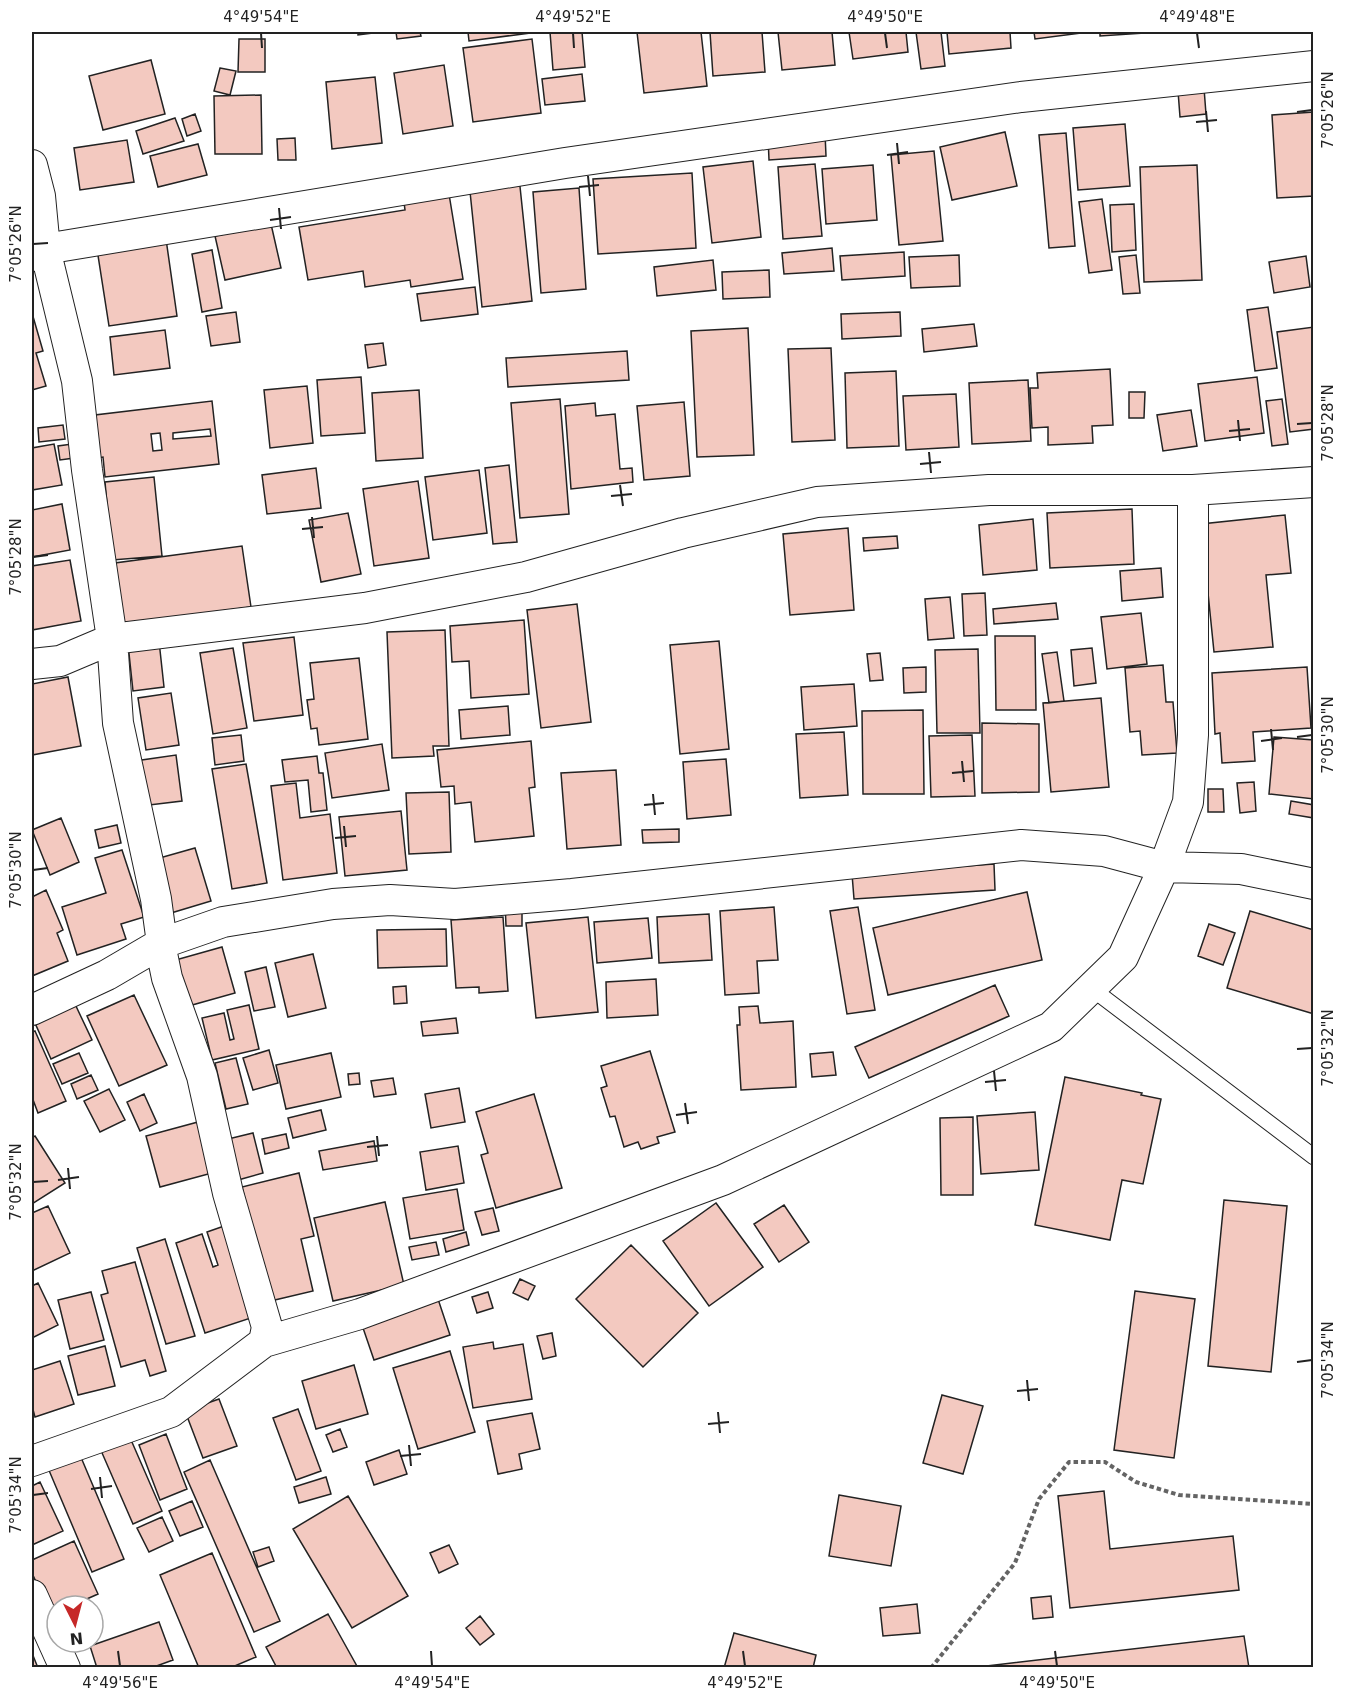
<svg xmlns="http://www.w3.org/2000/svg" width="1345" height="1699" viewBox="0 0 1345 1699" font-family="'DejaVu Sans',sans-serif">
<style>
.building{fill:#f3c9c0;stroke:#222;stroke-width:1.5;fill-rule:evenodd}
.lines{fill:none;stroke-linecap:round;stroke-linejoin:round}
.lane-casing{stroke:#222;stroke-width:17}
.street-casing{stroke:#222;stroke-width:32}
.path{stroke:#646464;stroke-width:4;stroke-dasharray:4.5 3;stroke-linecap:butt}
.lane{stroke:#fff;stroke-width:15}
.street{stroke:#fff;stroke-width:30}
.ticks{fill:none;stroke:#222;stroke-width:2}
.neatline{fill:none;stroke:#222;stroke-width:2}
.ticks-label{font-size:15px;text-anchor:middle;fill:#222}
</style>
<rect width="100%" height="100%" fill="#fff"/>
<path class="building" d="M358 32H381L358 35Z
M396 32H420L421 36 397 39Z
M468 32H530V33L469 41Z
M550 32H582L585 67 553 70Z
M637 32H701L707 86 644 93Z
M710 32H762L765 72 713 76Z
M778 32H832L835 65 782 70Z
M849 32H906L908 52 853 59Z
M916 32H941L945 66 921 69Z
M947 32H1010L1011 48 949 54Z
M1034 32H1089L1035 39Z
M1100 32H1160L1100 36Z
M239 39H265V72H238Z
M532 39 541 113 473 122 463 48Z
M151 60 165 114 103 130 89 76Z
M444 65 453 126 403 134 394 73Z
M220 68 236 71 230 95 214 91Z
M582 74 585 101 545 105 542 79Z
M375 77 382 143 332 149 326 82Z
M1204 88 1206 114 1180 117 1178 91Z
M261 95 262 154H215L214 96Z
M1314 112V196L1277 198 1272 115Z
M195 114 201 131 187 136 182 119Z
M175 118 184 141 143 154 136 131Z
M1125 124 1130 186 1078 190 1073 128Z
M1005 132 1017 186 952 200 940 147Z
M825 133 826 156 769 160 768 137Z
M1066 133 1075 246 1049 248 1039 135Z
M295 138 296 160H278L277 139Z
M127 140 134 182 80 190 74 148Z
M198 144 207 175 158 187 150 156Z
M934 151 943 241 899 245 891 155Z
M753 161 761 237 712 243 703 167Z
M815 164 822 236 783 239 778 167Z
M873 165 877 220 826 224 822 169Z
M1197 165 1202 280 1144 282 1140 167Z
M692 173 696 248 598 254 593 179Z
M519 177 532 301 482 307 469 182Z
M448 188 463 279 411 287 410 280 365 287 363 271 308 280 299 227 405 210 403 195Z
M579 188 586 289 541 293 533 192Z
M1102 199 1112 270 1089 273 1079 202Z
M1134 204 1136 250 1112 252 1110 205Z
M271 224 281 268 225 280 215 236Z
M166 239 177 316 109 326 97 249Z
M832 248 834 271 784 274 782 253Z
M212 250 222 308 202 312 192 254Z
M904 252 905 276 842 280 840 256Z
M959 255 960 286 911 288 909 257Z
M1136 255 1140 293 1123 294 1119 257Z
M1306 256 1310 287 1274 293 1269 262Z
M713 260 716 290 657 296 654 267Z
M769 270 770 297 723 299 722 272Z
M475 287 478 314 421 321 417 294Z
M1268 307 1277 368 1255 371 1247 310Z
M236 312 240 342 211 346 206 316Z
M900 312 901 336 842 339 841 314Z
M32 313 43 351 36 353 46 386 32 390Z
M974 324 977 346 924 352 922 329Z
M1314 327V429L1290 432 1277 332Z
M748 328 754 455 697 457 691 331Z
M165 330 170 368 114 375 110 337Z
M383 343 386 365 368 368 365 345Z
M831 348 835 440 792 442 788 349Z
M627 351 629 380 508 387 506 358Z
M1110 369 1113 425 1092 426 1093 443 1048 445V427L1032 428 1030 388H1038L1037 373Z
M896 371 899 446 847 448 845 373Z
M361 377 365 433 321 436 317 380Z
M1257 377 1264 433 1205 441 1198 384Z
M1028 380 1031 441 972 444 969 383Z
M307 386 313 443 270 448 264 390Z
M419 390 423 458 376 461 372 393Z
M1129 392H1145L1144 418H1129Z
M956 394 959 447 906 450 903 396Z
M560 399 569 514 520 518 511 403Z
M1282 399 1288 444 1272 446 1266 401Z
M212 401 219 464 105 477 103 457 97 458 95 415ZM210 429 211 436 173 439V433ZM160 433 162 450 153 451 151 434Z
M684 402 690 476 644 480 637 406Z
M595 403 596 416 615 414 620 469 632 468 633 482 571 489 565 406Z
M1191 410 1197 446 1163 451 1157 415Z
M63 425 65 439 39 442 38 428Z
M54 444 62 485 32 490V448Z
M72 444 74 458 60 460 58 446Z
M509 465 517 542 493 544 485 468Z
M316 468 321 508 267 514 262 475Z
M479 470 487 533 433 540 425 477Z
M154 477 162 556 112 560 105 482Z
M418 481 429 558 374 566 363 489Z
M62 504 70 550 32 557V510Z
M1132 509 1134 564 1050 568 1047 513Z
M348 513 361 574 321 582 309 520Z
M1285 515 1291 573 1266 575 1273 647 1214 652 1201 524Z
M1033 519 1037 570 983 575 979 525Z
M848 528 854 610 790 615 783 534Z
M897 536 898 548 864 551 863 538Z
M242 546 251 607 124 624 115 563Z
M70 560 81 621 32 630V566Z
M1161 568 1163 597 1122 601 1120 571Z
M985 593 987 635 964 636 962 594Z
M950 597 954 638 928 640 925 599Z
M1056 603 1058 619 994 624 993 609Z
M577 604 591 722 541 728 527 610Z
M1141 613 1147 664 1107 669 1101 617Z
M524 620 529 694 471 698 469 661 452 662 450 626Z
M445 630 449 746H433L434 756 392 758 387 632Z
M995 636H1035L1036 710H996Z
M294 637 303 715 254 721 243 643Z
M159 641 164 687 133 691 128 644Z
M719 641 729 749 680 754 670 645Z
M233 648 247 728 213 734 200 653Z
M1092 648 1096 683 1074 686 1071 650Z
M978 649 980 733H937L935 650Z
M1057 652 1064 701 1049 703 1042 654Z
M880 653 883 680 870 681 867 654Z
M359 658 368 739 319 745 317 728 311 729 307 700 314 699 310 663Z
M1163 665 1166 702H1173L1177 753 1142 755 1140 731 1130 732 1125 668Z
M926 667V692L904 693 903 668Z
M1307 667 1311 728 1253 732 1255 761 1222 763 1220 733 1215 734 1212 673Z
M68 677 81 746 32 755V684Z
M854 684 857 726 804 730 801 687Z
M171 693 179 745 146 750 138 698Z
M1101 698 1109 787 1051 792 1043 703Z
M508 706 510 735 461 739 459 710Z
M923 710 924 794H863L862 711Z
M982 723 1039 724V792L982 793Z
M844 732 848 795 800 798 796 734Z
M241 735 244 761 215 765 212 738Z
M972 735 975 796 931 797 929 736Z
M1274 737 1314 740V799L1269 794Z
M531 741 535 787 529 788 534 836 475 842 471 802 455 804 454 786 441 787 437 750Z
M382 744 389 790 332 798 325 753Z
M176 755 182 801 141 806 135 761Z
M317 756 319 773H323L327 810 311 812 308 780 285 782 282 760Z
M726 759 731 815 687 819 683 762Z
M246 764 267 883 232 889 212 769Z
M616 770 621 845 567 849 561 773Z
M1254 782 1256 811 1240 813 1237 783Z
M296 783 300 818 330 814 337 873 283 880 271 786Z
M1208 789H1223L1224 812H1208Z
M449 792 451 852 409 854 406 793Z
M1291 801 1314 805V818L1289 814Z
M401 811 407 870 345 876 339 817Z
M61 818 79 862 50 875 32 830Z
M117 825 121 843 99 848 95 830Z
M679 829V842L643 843 642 830Z
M195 848 211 901 171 913 156 859Z
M122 850 144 917 121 924 126 939 77 955 62 907 106 893 95 858Z
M994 864 995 890 854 899 852 874Z
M46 890 63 930 57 933 68 961 32 976V897Z
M1027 892 1042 960 888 995 873 928Z
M522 901V926H506L505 902Z
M774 907 778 960 757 961 759 993 725 995 720 911Z
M858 907 875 1010 847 1014 830 911Z
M1250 911 1314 930V1014L1227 988Z
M709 914 712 960 659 963 657 917Z
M503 917 508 991 479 993V987L456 988 451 920Z
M588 917 598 1012 536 1018 526 923Z
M648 918 652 958 597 963 594 922Z
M1209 924 1235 933 1223 965 1198 956Z
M446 929 447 966 378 968 377 930Z
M222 947 235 993 185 1007 172 961Z
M313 954 326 1008 288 1017 275 963Z
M266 967 275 1007 254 1011 245 972Z
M656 979 658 1015 607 1018 606 982Z
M995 985 1009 1016 869 1078 855 1047Z
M406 986 407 1003 394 1004 393 987Z
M134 995 167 1065 119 1086 87 1016Z
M75 1004 92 1040 51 1059 35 1023Z
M249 1005 259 1049 212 1060 202 1018 224 1013 230 1040 234 1039 227 1010Z
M758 1006 760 1023 793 1021 796 1087 741 1090 737 1025H740L739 1007Z
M456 1018 458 1033 423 1036 421 1022Z
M35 1031 66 1101 38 1113 32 1097V1032Z
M269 1050 278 1083 253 1090 243 1058Z
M650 1051 675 1132 657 1137 659 1143 641 1149 638 1142 624 1147 615 1116 610 1117 601 1088 607 1086 601 1066Z
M833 1052 836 1075 812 1077 810 1054Z
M79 1053 88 1073 62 1084 53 1064Z
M331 1053 341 1097 286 1109 276 1065Z
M236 1058 248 1104 226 1109 215 1063Z
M359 1073 360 1084 349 1085 348 1074Z
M91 1075 98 1090 77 1099 71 1084Z
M1065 1077 1142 1093 1141 1095 1161 1099 1143 1184 1122 1180 1110 1240 1035 1225Z
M393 1078 396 1094 374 1097 371 1081Z
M459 1088 465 1122 431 1128 425 1094Z
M109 1089 125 1120 100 1132 84 1101Z
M144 1094 157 1123 140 1131 127 1102Z
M534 1094 562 1188 496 1208 481 1155 488 1153 476 1112Z
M321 1110 326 1130 293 1138 288 1118Z
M1035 1112 1039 1170 981 1174 977 1116Z
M973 1117V1195H941L940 1118Z
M198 1122 212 1173 160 1187 146 1136Z
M253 1133 263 1173 238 1180 228 1139Z
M286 1134 289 1148 265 1154 262 1139Z
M35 1136 65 1183 32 1204V1138Z
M374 1141 377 1161 323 1170 319 1151Z
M458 1146 464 1183 426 1190 420 1152Z
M299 1173 314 1236 301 1239 313 1291 262 1303 257 1249 242 1187Z
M457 1189 464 1230 410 1239 403 1198Z
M1224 1200 1287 1206 1271 1372 1208 1366Z
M385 1202 404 1285 333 1301 314 1218Z
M716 1203 763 1267 709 1306 663 1241Z
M784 1205 809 1242 779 1262 754 1224Z
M48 1206 70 1253 32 1271V1213Z
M493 1208 499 1231 482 1235 475 1212Z
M227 1225 257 1316 205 1333 176 1243 202 1234 213 1267 218 1265 207 1232Z
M466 1232 469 1245 446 1252 443 1239Z
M165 1239 195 1336 166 1344 137 1248Z
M436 1242 439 1255 412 1260 409 1247Z
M631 1245 698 1313 643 1367 576 1299Z
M135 1262 166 1371 150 1376 145 1360 121 1367 101 1295 108 1293 102 1271Z
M520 1279 535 1286 528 1300 513 1293Z
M38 1283 58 1325 32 1338V1286Z
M1135 1291 1195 1299 1174 1458 1114 1450Z
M91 1292 104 1340 70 1349 58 1300Z
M488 1292 493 1308 477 1313 472 1297Z
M438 1299 450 1335 374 1360 362 1325Z
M552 1333 556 1356 543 1359 537 1336Z
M493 1342 494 1349 523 1344 532 1399 473 1408 463 1347Z
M105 1346 115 1386 78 1395 68 1356Z
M450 1351 475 1432 418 1449 393 1368Z
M60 1361 74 1404 35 1417 32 1406V1370Z
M354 1365 368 1414 316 1429 302 1381Z
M942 1395 983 1406 963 1474 923 1463Z
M219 1399 237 1446 203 1458 185 1411Z
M298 1409 321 1471 296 1480 273 1418Z
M532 1413 540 1449 519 1454 522 1469 498 1474 487 1421Z
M340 1429 347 1447 333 1452 326 1435Z
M128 1433 162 1511 133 1524 99 1446Z
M166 1434 187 1489 160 1500 139 1445Z
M399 1450 407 1474 374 1485 366 1462Z
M80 1455 124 1559 92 1572 48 1468Z
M210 1460 280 1621 254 1632 184 1472Z
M326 1477 331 1494 299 1503 294 1487Z
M40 1482 63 1531 32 1545V1486Z
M1104 1491 1110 1549 1233 1536 1239 1590 1070 1608 1058 1496Z
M839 1495 901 1506 891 1566 829 1556Z
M348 1496 408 1596 352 1628 293 1529Z
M192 1501 203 1527 180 1536 169 1511Z
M162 1517 173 1541 149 1552 137 1528Z
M74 1541 98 1594 71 1606H57V1612L51 1615 32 1573V1560Z
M449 1545 458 1564 439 1573 430 1553Z
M269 1547 274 1561 258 1567 253 1552Z
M212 1553 256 1657 230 1668H199L160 1575Z
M1051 1596 1053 1617 1033 1619 1031 1598Z
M917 1604 920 1633 883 1636 880 1608Z
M328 1614 358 1668H277L266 1647Z
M480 1616 494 1634 480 1645 466 1628Z
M159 1622 173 1660 151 1668H97L90 1646Z
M734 1633 816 1655 813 1668H724Z
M1244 1636 1249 1668 978 1667Z
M61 1642H84L65 1650Z
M32 1653 38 1668H32Z"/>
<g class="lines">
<g class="lane-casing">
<path id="lane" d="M1091 988 1314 1157"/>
</g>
<g class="street-casing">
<path id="street" d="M32 165 40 196 45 249 77 381 87 470 112 639 118 723 156 899 161 936 160 944 167 978 202 1076 228 1193 267 1327 264 1342
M32 256 45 249 565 163 1021 97 1314 66
M32 664 60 661 112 639 365 608 526 577 683 533 817 502 989 490H1193L1314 482
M32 1010 107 975 160 944 223 922 333 904 390 900 455 904 572 894 1021 845 1104 851 1164 867 1241 869 1314 884
M32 1461 171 1412 264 1342 360 1314 723 1180 1051 1027 1123 957 1164 867 1188 802 1193 735V490
M32 1595 65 1668"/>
</g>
<path class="path" d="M931 1668 1015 1563 1039 1499 1069 1462H1105L1136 1482 1179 1495 1314 1504"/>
<use href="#lane" class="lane"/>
<use href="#street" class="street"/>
</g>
<path class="ticks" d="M261 33 262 48M573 33 574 48M885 33 887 48M1197 33 1199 48M1206 111 1208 132M1297 112 1312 110M1196 122 1217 120M897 143 899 164M887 155 908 152M588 176 590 196M579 187 599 185M279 208 281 229M270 220 291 217M33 244 48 243M1238 420 1240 441M1297 424 1312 423M1229 431 1250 429M929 452 931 473M920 464 941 462M620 485 623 506M611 496 632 494M312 517 314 538M302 529 323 527M33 557 48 555M1271 729 1273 750M1297 737 1312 735M1261 741 1282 738M962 761 964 782M952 773 973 771M653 794 655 815M644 805 664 803M344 826 346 847M335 838 356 836M33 870 48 868M1297 1049 1312 1048M994 1071 996 1091M985 1082 1006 1080M685 1103 688 1124M676 1115 697 1112M377 1136 379 1156M367 1147 388 1145M68 1168 70 1189M58 1180 79 1177M33 1182 48 1181M1297 1362 1312 1360M1027 1380 1029 1401M1017 1391 1038 1389M718 1412 720 1433M708 1424 729 1422M409 1445 411 1466M400 1456 421 1454M100 1477 102 1498M91 1489 112 1486M33 1495 48 1493M118 1651 120 1666M431 1651 432 1666M743 1651 745 1666M1055 1651 1057 1666"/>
<rect width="1345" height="1699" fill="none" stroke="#ffffff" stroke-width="66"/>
<g transform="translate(75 1624) rotate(174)"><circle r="28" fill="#ffffff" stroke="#a7a7a7" stroke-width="1.5"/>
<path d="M0-4.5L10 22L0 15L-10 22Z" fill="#c62828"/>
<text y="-9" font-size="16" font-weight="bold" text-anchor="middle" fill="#222222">N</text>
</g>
<rect x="33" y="33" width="1279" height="1633" class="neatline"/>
<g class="ticks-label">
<text x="261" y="22">4°49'54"E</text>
<text x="573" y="22">4°49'52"E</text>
<text x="885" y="22">4°49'50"E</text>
<text x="1197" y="22">4°49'48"E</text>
<text transform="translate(1328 110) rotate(-90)" y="5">7°05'26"N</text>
<text transform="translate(16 244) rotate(-90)" y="5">7°05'26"N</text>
<text transform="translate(1328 423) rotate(-90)" y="5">7°05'28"N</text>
<text transform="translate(16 557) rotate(-90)" y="5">7°05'28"N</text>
<text transform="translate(1328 735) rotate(-90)" y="5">7°05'30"N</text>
<text transform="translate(16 870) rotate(-90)" y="5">7°05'30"N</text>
<text transform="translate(1328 1048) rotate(-90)" y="5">7°05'32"N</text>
<text transform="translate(16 1182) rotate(-90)" y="5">7°05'32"N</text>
<text transform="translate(1328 1360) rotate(-90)" y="5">7°05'34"N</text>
<text transform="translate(16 1495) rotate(-90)" y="5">7°05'34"N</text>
<text x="120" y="1688">4°49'56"E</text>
<text x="432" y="1688">4°49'54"E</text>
<text x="745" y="1688">4°49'52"E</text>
<text x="1057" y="1688">4°49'50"E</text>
</g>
</svg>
